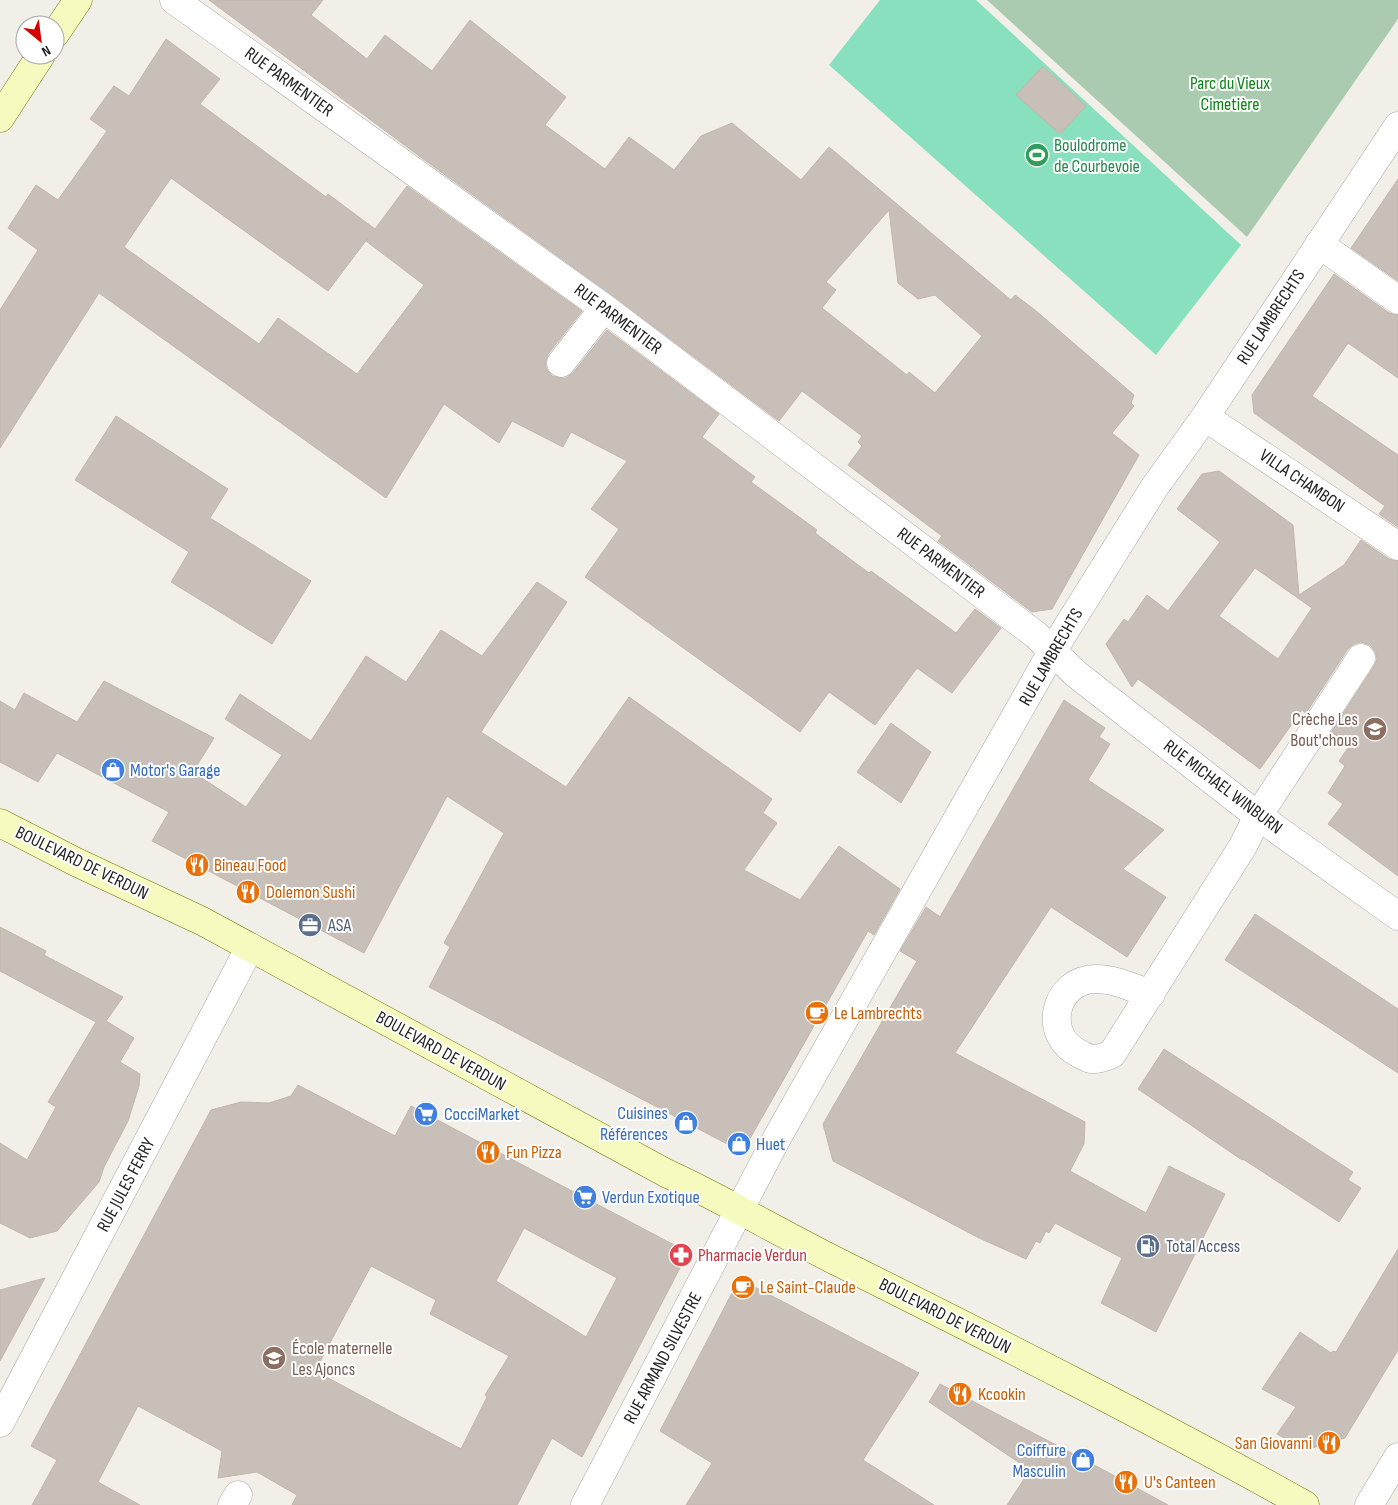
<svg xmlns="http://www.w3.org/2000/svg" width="1398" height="1505" viewBox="0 0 1398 1505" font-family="'Sofia Sans Condensed',sans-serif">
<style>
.cemetery{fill:#aacbaf}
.pitch{fill:#88e0be}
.building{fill:#c7bfb8;stroke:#c4b6ab;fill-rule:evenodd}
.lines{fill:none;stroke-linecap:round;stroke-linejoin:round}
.street-casing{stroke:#a9a9a9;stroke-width:29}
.secondary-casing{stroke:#707d05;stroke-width:29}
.street{stroke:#fff;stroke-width:28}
.secondary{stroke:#f7fabf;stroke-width:28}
.labels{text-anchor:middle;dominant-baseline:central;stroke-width:4;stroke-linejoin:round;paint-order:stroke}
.street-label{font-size:18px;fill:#222;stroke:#fff}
.park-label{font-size:18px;fill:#0c8416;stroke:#fff}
.leisure-label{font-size:18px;fill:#27864d;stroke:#fff;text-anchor:start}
.education-label{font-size:18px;fill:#785e54;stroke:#fff;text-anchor:end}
.shop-label{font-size:18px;fill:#366cbe;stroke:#fff;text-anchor:start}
.food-label{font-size:18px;fill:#c56008;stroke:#fff;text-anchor:start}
.service-label{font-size:18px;fill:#4e5e75;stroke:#fff;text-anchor:start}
.health-label{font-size:18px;fill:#be3a42;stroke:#fff;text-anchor:start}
</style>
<rect width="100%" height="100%" fill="#f2efe9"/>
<path class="cemetery" d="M987 0H1398V19L1247 237Z"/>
<path class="pitch" d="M880 0H976L1241 245 1156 355 829 65Z"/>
<path class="building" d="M209 0H323L311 15 367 59 385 35 432 71 470 20 566 97 545 125 605 169 629 137 674 170 701 136 732 123 801 180 829 147 1011 300 1015 295 1035 310 1134 395 1131 403 1134 406 1112 433 1139 455 1052 609 1032 612 938 541 942 536 848 465 862 446 858 442 862 436 802 391 779 421 613 296 426 161ZM889 210 898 283 918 299 935 295 982 336 935 393 909 372 907 375 822 308 836 290 826 282Z
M166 39 220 79 200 104 326 197 328 194 375 229 407 186 582 311 548 354 546 361V368L552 376 559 378H566L573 373 607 330 719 414 702 437 755 477 751 482 817 530 815 533 869 573 871 571 956 633 975 609 1001 628 952 693 917 668 875 725 829 692 800 732 585 577 619 529 591 509 627 461 571 432 563 447 512 421 499 443 444 404 386 498 99 293 0 448V310L38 250 8 228 36 185 58 200 107 131 90 119 114 86 129 96ZM171 178 328 291 368 238 366 241 424 285 357 374 278 318 259 344 124 247Z
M1043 66 1086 106 1060 134 1016 95Z
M1398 179V281L1351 248Z
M1334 274 1389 313 1398 315V378L1348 343 1312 396 1398 455V527L1379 514 1385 506 1254 413 1252 395Z
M116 416 228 489 210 518 311 581 272 644 171 582 189 552 75 480Z
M1219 471 1293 525 1299 595 1344 565 1361 540 1389 559 1398 561V876L1328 824 1343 804 1328 793 1345 766 1339 761 1350 745 1331 732 1374 666 1377 659 1375 651 1370 645 1361 642 1354 644 1348 649 1306 713 1302 710 1260 769 1138 679 1132 687 1106 644 1124 619 1128 622 1147 595 1168 611 1220 542 1177 509 1202 474ZM1255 568 1312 608 1278 659 1219 616Z
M537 582 567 602 481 732 566 787 629 697 772 799 763 813 777 823 744 870 800 900 839 846 900 889 874 935 868 931 748 1142 731 1146 429 987 450 947 444 943 504 833 447 796 364 953 152 841 169 812 57 753 38 782 0 762V701L15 710 24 693 77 722 104 681 214 738 193 772 246 807 282 755 225 719 240 694 311 741 366 656 406 682 441 630 482 656Z
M1064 700 1105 728 1099 737 1110 744 1088 780 1164 830 1123 869 1166 897 1127 957 1051 907 955 1053 1085 1122 1084 1144 1070 1171 1146 1213 1169 1166 1225 1194 1156 1332 1101 1303 1122 1258 1055 1223 1049 1233 1046 1231 1040 1243 1036 1241 1026 1259 979 1238 833 1161 823 1124 917 961 900 951 926 907 940 917Z
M891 723 931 752 901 803 857 772Z
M1255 914 1398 1009V1073L1225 960Z
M0 927 46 951 44 955 123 997 106 1021 134 1038 120 1062 140 1074 139 1086 128 1121 104 1167 99 1182 57 1231 30 1238 0 1223V1143L27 1160 56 1107 48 1102 96 1022 0 971Z
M1164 1049 1353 1172 1348 1180 1361 1188 1339 1222 1243 1159 1242 1160 1138 1089Z
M298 1085 395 1136 411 1106 678 1247 683 1262 582 1457 552 1438 517 1505H292L297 1495 257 1472 218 1478 222 1451 138 1406 98 1482 140 1505H32L57 1460 31 1446 211 1110 241 1102 269 1103 291 1096ZM524 1228 617 1278 586 1337 496 1281ZM371 1266 436 1300 430 1314 509 1356 485 1395 487 1397 461 1449 315 1371Z
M1398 1249V1350L1345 1438 1306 1450 1277 1434 1296 1407 1262 1389 1300 1332 1331 1353 1333 1351 1336 1352Z
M45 1278 0 1361V1290Z
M751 1285 919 1373 863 1460 934 1505H686L712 1463 660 1431 733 1291Z
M940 1384 1098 1467 1168 1505H1007L1030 1470 929 1402Z"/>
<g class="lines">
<g class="street-casing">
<path id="street" d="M174 0 604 308 1036 635 1076 674 1258 816 1398 916
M1319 244 1398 300
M561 363 604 308
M1205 417 1398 546
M1151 994C1133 988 1115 979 1096 979 1054 979 1041 1036 1080 1054 1084 1056 1090 1060 1094 1059 1100 1059 1107 1056 1112 1054L1243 846 1258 816 1361 658
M0 1423 250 947
M232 1505 238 1495
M585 1505 778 1136 1053 650 1154 488 1205 417 1398 126
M1369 1505 1398 1457"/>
</g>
<g class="secondary-casing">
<path id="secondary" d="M55 34 78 0
M0 118 41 55
M0 823 76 862 202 921 666 1173C725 1200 781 1234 840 1263 996 1341 1153 1420 1305 1505"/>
</g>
<use href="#street" class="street"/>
<use href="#secondary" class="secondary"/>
</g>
<defs>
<g id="stadium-disc" transform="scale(1.25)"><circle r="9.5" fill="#2e9e5b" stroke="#fff"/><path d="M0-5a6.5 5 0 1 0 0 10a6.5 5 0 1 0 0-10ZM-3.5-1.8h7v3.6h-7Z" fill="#fff"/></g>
<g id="school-disc" transform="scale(1.25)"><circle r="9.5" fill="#8d6e63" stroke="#fff"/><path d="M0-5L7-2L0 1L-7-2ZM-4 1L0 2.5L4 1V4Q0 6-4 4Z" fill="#fff"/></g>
<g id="shop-disc" transform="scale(1.25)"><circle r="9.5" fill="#3f7fe0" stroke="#fff"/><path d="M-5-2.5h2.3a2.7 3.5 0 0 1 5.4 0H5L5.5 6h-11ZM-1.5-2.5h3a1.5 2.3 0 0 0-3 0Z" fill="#fff"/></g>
<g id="restaurant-disc" transform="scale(1.25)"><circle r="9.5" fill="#e8710a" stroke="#fff"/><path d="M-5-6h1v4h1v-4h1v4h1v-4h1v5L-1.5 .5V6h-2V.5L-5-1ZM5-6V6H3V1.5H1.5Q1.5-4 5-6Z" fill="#fff"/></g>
<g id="office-disc" transform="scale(1.25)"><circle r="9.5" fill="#5c6f8a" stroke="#fff"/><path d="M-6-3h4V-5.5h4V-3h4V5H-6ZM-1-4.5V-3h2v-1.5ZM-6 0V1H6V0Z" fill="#fff"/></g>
<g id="cafe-disc" transform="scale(1.25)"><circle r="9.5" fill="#e8710a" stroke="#fff"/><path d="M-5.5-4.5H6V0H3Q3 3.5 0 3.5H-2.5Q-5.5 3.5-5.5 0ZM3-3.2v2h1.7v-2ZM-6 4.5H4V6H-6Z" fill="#fff"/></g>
<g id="supermarket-disc" transform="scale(1.25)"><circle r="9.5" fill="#3f7fe0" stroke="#fff"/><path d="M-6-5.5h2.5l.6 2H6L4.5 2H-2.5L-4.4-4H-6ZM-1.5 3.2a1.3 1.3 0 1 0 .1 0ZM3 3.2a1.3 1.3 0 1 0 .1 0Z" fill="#fff"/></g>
<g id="fuel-disc" transform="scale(1.25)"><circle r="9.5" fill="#5c6f8a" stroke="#fff"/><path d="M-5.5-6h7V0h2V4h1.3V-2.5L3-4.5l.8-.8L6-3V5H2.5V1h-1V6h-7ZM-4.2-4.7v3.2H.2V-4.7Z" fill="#fff"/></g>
<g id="pharmacy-disc" transform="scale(1.25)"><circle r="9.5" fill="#e0444e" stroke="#fff"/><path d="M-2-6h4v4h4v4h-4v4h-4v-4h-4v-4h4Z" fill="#fff"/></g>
</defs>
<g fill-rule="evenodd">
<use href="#stadium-disc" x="1037" y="155"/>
<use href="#school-disc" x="1375" y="729"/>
<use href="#shop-disc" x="113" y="770"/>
<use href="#restaurant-disc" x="197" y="865"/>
<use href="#restaurant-disc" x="248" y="892"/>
<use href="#office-disc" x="310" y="925"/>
<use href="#cafe-disc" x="817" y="1013"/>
<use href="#supermarket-disc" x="426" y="1114"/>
<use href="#shop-disc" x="686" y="1123"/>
<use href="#shop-disc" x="739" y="1144"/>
<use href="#restaurant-disc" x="488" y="1152"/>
<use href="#supermarket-disc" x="585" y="1197"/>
<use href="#fuel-disc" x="1148" y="1246"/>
<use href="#pharmacy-disc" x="681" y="1255"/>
<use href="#cafe-disc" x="743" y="1287"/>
<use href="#school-disc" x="274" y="1358"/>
<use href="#restaurant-disc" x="960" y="1394"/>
<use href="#restaurant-disc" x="1329" y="1443"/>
<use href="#shop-disc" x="1083" y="1460"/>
<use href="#restaurant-disc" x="1126" y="1482"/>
</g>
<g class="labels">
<g class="street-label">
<text transform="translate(289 82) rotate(36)">RUE PARMENTIER</text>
<text transform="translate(1271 317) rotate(-57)">RUE LAMBRECHTS</text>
<text transform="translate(618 319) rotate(37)">RUE PARMENTIER</text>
<text transform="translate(1302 481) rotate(34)">VILLA CHAMBON</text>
<text transform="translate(941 563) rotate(37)">RUE PARMENTIER</text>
<text transform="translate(1051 657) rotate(-60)">RUE LAMBRECHTS</text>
<text transform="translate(1223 787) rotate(37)">RUE MICHAEL WINBURN</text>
<text transform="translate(82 863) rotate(26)">BOULEVARD DE VERDUN</text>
<text transform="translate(441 1051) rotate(29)">BOULEVARD DE VERDUN</text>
<text transform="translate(126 1185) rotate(-62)">RUE JULES FERRY</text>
<text transform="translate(945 1316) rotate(27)">BOULEVARD DE VERDUN</text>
<text transform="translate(663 1358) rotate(-62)">RUE ARMAND SILVESTRE</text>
</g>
<g class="park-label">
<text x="1230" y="83">Parc du Vieux<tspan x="1230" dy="21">Cimetière</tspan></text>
</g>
<g class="leisure-label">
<text x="1054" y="145">Boulodrome<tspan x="1054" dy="21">de Courbevoie</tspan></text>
</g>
<g class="education-label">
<text x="1358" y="719">Crèche Les<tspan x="1358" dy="21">Bout'chous</tspan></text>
<text x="292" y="1348" text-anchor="start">École maternelle<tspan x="292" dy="21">Les Ajoncs</tspan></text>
</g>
<g class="shop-label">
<text x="130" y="770">Motor's Garage</text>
<text x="668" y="1113" text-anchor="end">Cuisines<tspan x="668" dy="21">Références</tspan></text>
<text x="444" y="1114">CocciMarket</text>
<text x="756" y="1144">Huet</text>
<text x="602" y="1197">Verdun Exotique</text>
<text x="1066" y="1450" text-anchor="end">Coiffure<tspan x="1066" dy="21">Masculin</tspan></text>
</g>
<g class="food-label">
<text x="214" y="865">Bineau Food</text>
<text x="266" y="892">Dolemon Sushi</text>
<text x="834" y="1013">Le Lambrechts</text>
<text x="506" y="1152">Fun Pizza</text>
<text x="760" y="1287">Le Saint-Claude</text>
<text x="978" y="1394">Kcookin</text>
<text x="1312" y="1443" text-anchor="end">San Giovanni</text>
<text x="1144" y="1482">U's Canteen</text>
</g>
<g class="service-label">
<text x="328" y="925">ASA</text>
<text x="1166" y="1246">Total Access</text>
</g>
<g class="health-label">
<text x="698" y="1255">Pharmacie Verdun</text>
</g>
</g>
<g transform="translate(40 40) rotate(151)"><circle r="24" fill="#ffffff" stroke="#a7a7a7"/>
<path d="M0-4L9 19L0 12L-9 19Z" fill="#d40000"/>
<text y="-8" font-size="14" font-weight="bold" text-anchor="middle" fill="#222222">N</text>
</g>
</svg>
